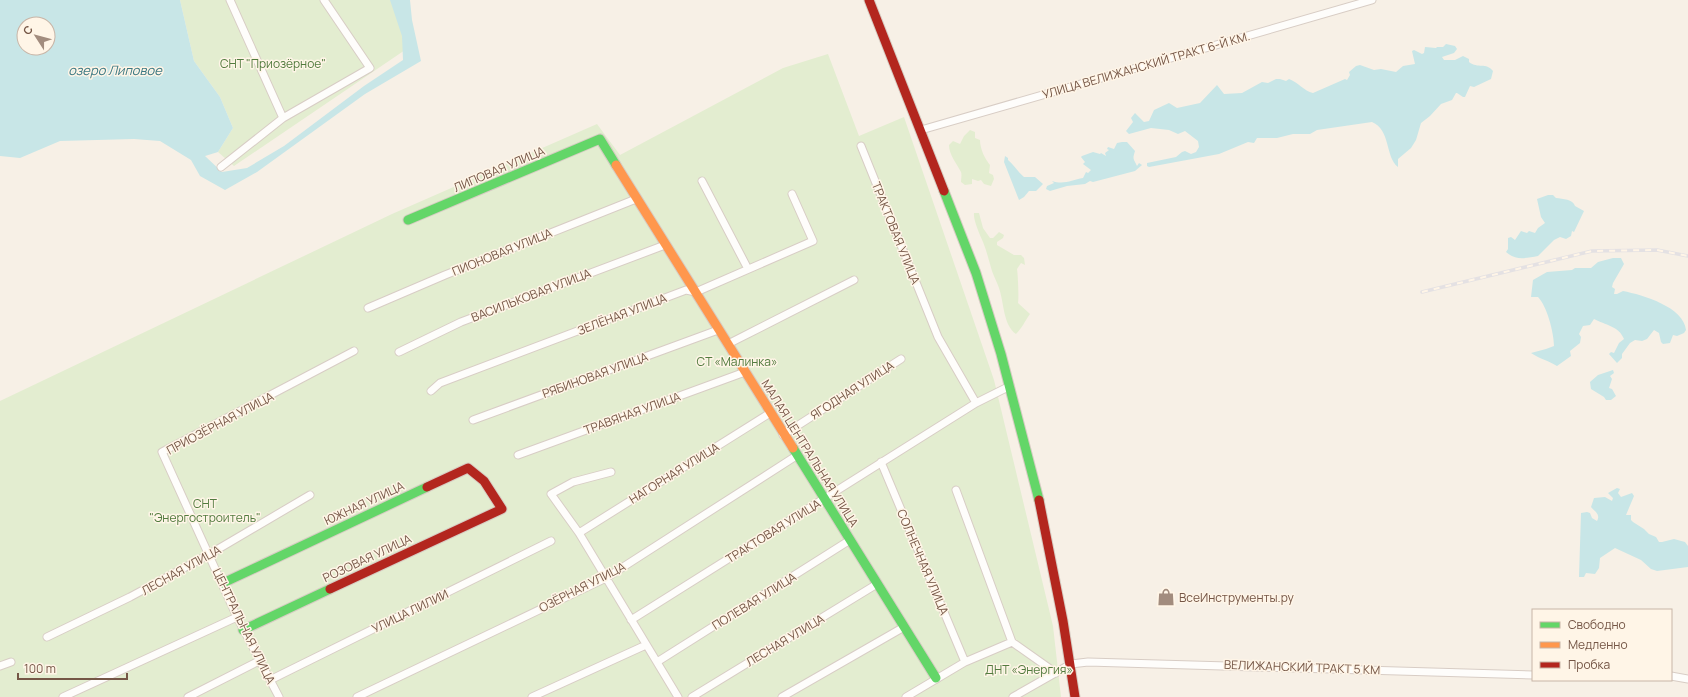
<svg xmlns="http://www.w3.org/2000/svg" width="1688" height="697" viewBox="0 0 1688 697" font-family="Manrope,sans-serif">
<style>
.green{fill:#e3edd0}
.water{fill:#c8e6e7;fill-rule:evenodd}
.lines{fill:none;stroke-linecap:round;stroke-linejoin:round}
.street-casing{stroke:#d8cdc5;stroke-width:9}
.fast-casing{stroke:#d7ccc3;stroke-width:11}
.slow-casing{stroke:#d7ccc3;stroke-width:11}
.jam-casing{stroke:#d7ccc3;stroke-width:11}
.street{stroke:#fefdfb;stroke-width:7}
.fast{stroke:#63d668;stroke-width:9}
.slow{stroke:#ff974d;stroke-width:9}
.jam{stroke:#b3261e;stroke-width:9}
.rail-casing{stroke:#e4e1e3;stroke-width:3.5}
.rail{stroke:#fff5e7;stroke-width:2;stroke-dasharray:6;stroke-linecap:butt}
.labels{text-anchor:middle;dominant-baseline:central;stroke-width:3;stroke-linejoin:round;paint-order:stroke}
.park-label{font-size:12px;fill:#527b3e;stroke:#fff5e7}
.street-label{font-size:12px;fill:#755646;stroke:#fff5e7}
.poi-label{font-size:12px;fill:#755646;stroke:#fff5e7;text-anchor:start}
.water-label{font-size:13px;font-style:italic;fill:#3c7983;stroke:#fff5e7}
</style>
<rect width="100%" height="100%" fill="#f7f0e6"/>
<path class="green" d="M180 0H402L408 48 234 166 218 152 233 128 220 97 194 61Z
M828 54 859 136 904 117 994 380 1053 626 1061 697H0V401L392 214 597 124 620 155 783 68Z
M970 130 975 132V138L980 140C980 149 985 159 990 165L989 173 993 175 994 179 991 186 984 184 981 180 978 181 972 179V184L965 185 961 182C961 179 962 175 961 172 957 164 949 155 949 145L953 141 960 144 964 136Z
M974 213H979L983 228 990 238H993L999 232 1004 235 1003 238 997 242V245L1014 255H1021L1024 258 1025 265 1021 263 1017 269C1018 275 1019 298 1018 303L1030 314C1025 321 1022 328 1016 334 1003 325 1004 302 999 288 997 282 994 277 992 271 989 261 987 252 983 242 980 235 973 220 974 213Z"/>
<path class="water" d="M0 0H180L194 61 220 97 233 128 218 152 205 156 222 172 247 168 284 146 364 86 403 60 402 36 390 0H410L412 20 421 61 365 94 257 172 225 190 200 176 191 160 160 141 134 139 60 141 20 158 0 156ZM24 24H48V48H24Z
M1446 44 1455 46 1457 49 1454 53 1442 57 1444 60H1455L1463 56 1469 59V62C1478 69 1486 62 1493 71L1491 79 1474 87 1470 86 1465 97H1463L1457 93H1456L1452 100 1441 104 1430 116 1421 123 1416 140 1411 148 1398 159V167C1385 157 1391 130 1372 122L1317 130 1310 134H1293L1277 138H1257L1254 143 1248 142 1219 154 1149 167 1147 166V163L1176 157 1182 152 1185 151 1191 154 1196 152 1199 147 1198 141 1185 131 1178 134 1169 130 1151 128 1129 134 1126 131 1133 122 1131 118 1135 113 1144 122 1149 121 1154 110 1169 103 1177 108 1200 103 1217 85 1224 94 1242 93 1262 82 1268 83 1276 79H1280L1286 81 1289 79C1298 82 1304 91 1313 93L1345 79 1347 80 1350 75 1349 72 1356 66 1360 65 1374 70 1381 69 1396 72 1403 66 1415 64 1412 51 1414 50 1422 54 1424 53 1425 47 1436 48 1437 47H1443Z
M1122 142H1127L1135 151C1132 160 1134 159 1137 166L1139 163 1142 165 1135 171 1093 182 1090 181 1085 184 1067 186 1050 191 1046 189 1047 186 1054 183 1052 181C1064 185 1072 180 1083 178L1086 172 1088 173 1091 170 1083 164 1085 162 1081 157 1082 156 1093 152 1100 154 1101 153 1106 156 1105 153 1109 150 1107 149 1108 147 1114 149 1117 143Z
M1005 156 1008 158V160C1014 165 1018 172 1024 177H1035L1043 184 1036 191H1029L1024 197 1019 200 1004 162Z
M1548 195H1553L1556 198C1563 199 1573 199 1575 206L1584 211 1574 232 1572 231 1571 236 1566 239 1560 237 1554 240 1538 256C1526 258 1516 261 1506 252L1508 249V238L1511 237 1515 240 1521 231 1527 233 1529 231 1535 233 1538 228 1545 223 1541 217 1537 199Z
M1613 258H1621L1624 264 1613 283 1612 287 1615 289 1614 294H1617L1623 291C1643 295 1684 307 1686 330L1684 333 1677 336 1673 335 1670 343 1663 344 1661 342 1659 333 1654 330 1647 339 1642 341 1635 340 1630 343 1622 354V358L1617 363 1609 354 1611 352 1614 353 1619 343 1624 339C1619 326 1605 325 1594 319L1590 325 1583 326 1579 334 1581 337 1580 343 1570 351 1571 356 1557 366C1547 360 1540 359 1531 353L1546 349 1554 346C1554 333 1547 306 1538 297H1531L1533 280 1547 272 1572 270 1575 268H1591L1598 262Z
M1613 370 1614 373 1610 376 1612 379 1609 388 1612 389 1616 396 1611 400H1606L1604 397 1591 389 1590 382 1598 375Z
M1617 488 1620 489 1618 493 1621 497 1632 493 1634 496 1626 515H1631V520L1633 522 1644 529 1649 534 1656 537 1659 542H1662L1674 539 1685 542 1688 546V567L1657 571 1651 569 1641 560 1615 548 1600 558 1599 568 1595 574 1586 573 1584 577H1579L1581 513 1587 512 1590 513 1592 518 1597 521C1601 514 1594 511 1591 507L1594 498 1605 497 1612 501 1613 498 1608 493Z"/>
<g class="lines">
<g class="street-casing">
<path id="street" d="M230 0 283 118
M921 130 1372 0
M861 146 938 337 976 403
M221 167 283 118 370 68 324 0
M702 181 748 269
M368 308 445 275 636 199
M728 344 854 280
M399 352 461 322 665 245
M431 391 440 383 686 290 696 292 813 241 792 194
M473 420 718 330
M783 435 901 359
M518 455 745 372
M881 462 965 662
M611 472 573 482 551 494 579 533 678 697
M956 490 1012 642
M579 533 770 413
M631 620 976 403 1010 386
M47 637 130 597 208 555 310 495
M657 662 850 540
M0 666 11 662
M1671 676 1688 679
M270 680 551 541
M63 697 237 617
M188 697 259 661
M279 697 237 617 162 452 354 351
M357 697 606 578 796 456
M532 697 646 645
M692 697 877 584
M782 697 904 627
M906 697 965 662 1012 642 1056 673
M1013 697 1071 664 1088 662 1533 675"/>
</g>
<g class="fast-casing">
<path id="fast" d="M944 191 976 273 1001 354 1039 500
M408 220 600 139 616 165
M793 448 936 678
M223 583 427 487
M243 630 330 589"/>
</g>
<g class="slow-casing">
<path id="slow" d="M616 165 793 448"/>
</g>
<g class="jam-casing">
<path id="jam" d="M869 0 944 191
M1039 500 1063 621 1075 697
M330 589 502 509 484 481 468 468 427 487"/>
</g>
<use href="#street" class="street"/>
<use href="#fast" class="fast"/>
<use href="#slow" class="slow"/>
<use href="#jam" class="jam"/>
<g class="rail-casing">
<path id="rail" d="M1422 292 1592 251 1657 250 1688 256"/>
</g>
<use href="#rail" class="rail"/>
</g>
<defs>
<g id="shop-bare" transform="scale(1.38)"><path d="M-5-2.5h2.3a2.7 3.5 0 0 1 5.4 0H5L5.5 6h-11ZM-1.5-2.5h3a1.5 2.3 0 0 0-3 0Z" fill="#a28c7e" stroke="#fff5e7" stroke-width="2.5" paint-order="stroke"/></g>
</defs>
<g fill-rule="evenodd">
<use href="#shop-bare" x="1166" y="597"/>
</g>
<g class="labels">
<g class="park-label">
<text x="273" y="63">СНТ "Приозёрное"</text>
<text x="737" y="361">CТ «Малинка»</text>
<text x="205" y="503">СНТ<tspan x="205" dy="14">"Энергостроитель"</tspan></text>
<text x="1029" y="669">ДНТ «Энергия»</text>
</g>
<g class="street-label">
<text transform="translate(1146 65) rotate(-16)">УЛИЦА ВЕЛИЖАНСКИЙ ТРАКТ 6-Й КМ.</text>
<text transform="translate(499 169) rotate(-23)">ЛИПОВАЯ УЛИЦА</text>
<text transform="translate(896 233) rotate(68)">ТРАКТОВАЯ УЛИЦА</text>
<text transform="translate(502 252) rotate(-22)">ПИОНОВАЯ УЛИЦА</text>
<text transform="translate(531 295) rotate(-21)">ВАСИЛЬКОВАЯ УЛИЦА</text>
<text transform="translate(622 314) rotate(-21)">ЗЕЛЁНАЯ УЛИЦА</text>
<text transform="translate(595 375) rotate(-20)">РЯБИНОВАЯ УЛИЦА</text>
<text transform="translate(852 390) rotate(-33)">ЯГОДНАЯ УЛИЦА</text>
<text transform="translate(632 413) rotate(-20)">ТРАВЯНАЯ УЛИЦА</text>
<text transform="translate(220 423) rotate(-28)">ПРИОЗЁРНАЯ УЛИЦА</text>
<text transform="translate(810 453) rotate(58)">МАЛАЯ ЦЕНТРАЛЬНАЯ УЛИЦА</text>
<text transform="translate(674 473) rotate(-32)">НАГОРНАЯ УЛИЦА</text>
<text transform="translate(364 503) rotate(-25)">ЮЖНАЯ УЛИЦА</text>
<text transform="translate(773 531) rotate(-32)">ТРАКТОВАЯ УЛИЦА</text>
<text transform="translate(367 558) rotate(-25)">РОЗОВАЯ УЛИЦА</text>
<text transform="translate(923 562) rotate(67)">СОЛНЕЧНАЯ УЛИЦА</text>
<text transform="translate(181 570) rotate(-29)">ЛЕСНАЯ УЛИЦА</text>
<text transform="translate(582 587) rotate(-27)">ОЗЁРНАЯ УЛИЦА</text>
<text transform="translate(754 601) rotate(-32)">ПОЛЕВАЯ УЛИЦА</text>
<text transform="translate(410 611) rotate(-26)">УЛИЦА ЛИЛИИ</text>
<text transform="translate(244 626) rotate(64)">ЦЕНТРАЛЬНАЯ УЛИЦА</text>
<text transform="translate(785 640) rotate(-31)">ЛЕСНАЯ УЛИЦА</text>
<text transform="translate(1302 667) rotate(2)">ВЕЛИЖАНСКИЙ ТРАКТ 5 КМ</text>
</g>
<g class="poi-label">
<text x="1179" y="597">ВсеИнструменты.ру</text>
</g>
<g class="water-label">
<text x="115" y="70">озеро Липовое</text>
</g>
</g>
<rect x="1532" y="609" width="140" height="72" fill="#fff5e7" stroke="#c8b5a7"/>
<rect x="1540" y="622" width="20" height="6" fill="#63d668" stroke="#c8b5a7"/>
<text x="1568" y="629" font-size="12" fill="#755646">Свободно</text>
<rect x="1540" y="642" width="20" height="6" fill="#ff974d" stroke="#c8b5a7"/>
<text x="1568" y="649" font-size="12" fill="#755646">Медленно</text>
<rect x="1540" y="662" width="20" height="6" fill="#b3261e" stroke="#c8b5a7"/>
<text x="1568" y="669" font-size="12" fill="#755646">Пробка</text>
<g transform="translate(36 36) rotate(306)"><circle r="19" fill="#fff5e7" stroke="#c8b5a7"/>
<path d="M0-3L7 15L0 10L-7 15Z" fill="#a28c7e"/>
<text y="-6" font-size="11" font-weight="bold" text-anchor="middle" fill="#755646">С</text>
</g>
<path d="M18 673v6h109v-6" fill="none" stroke="#755646" stroke-width="2"/>
<text x="24" y="673" font-size="12" fill="#755646" stroke="#fff5e7" stroke-width="3" paint-order="stroke">100 m</text>
</svg>
